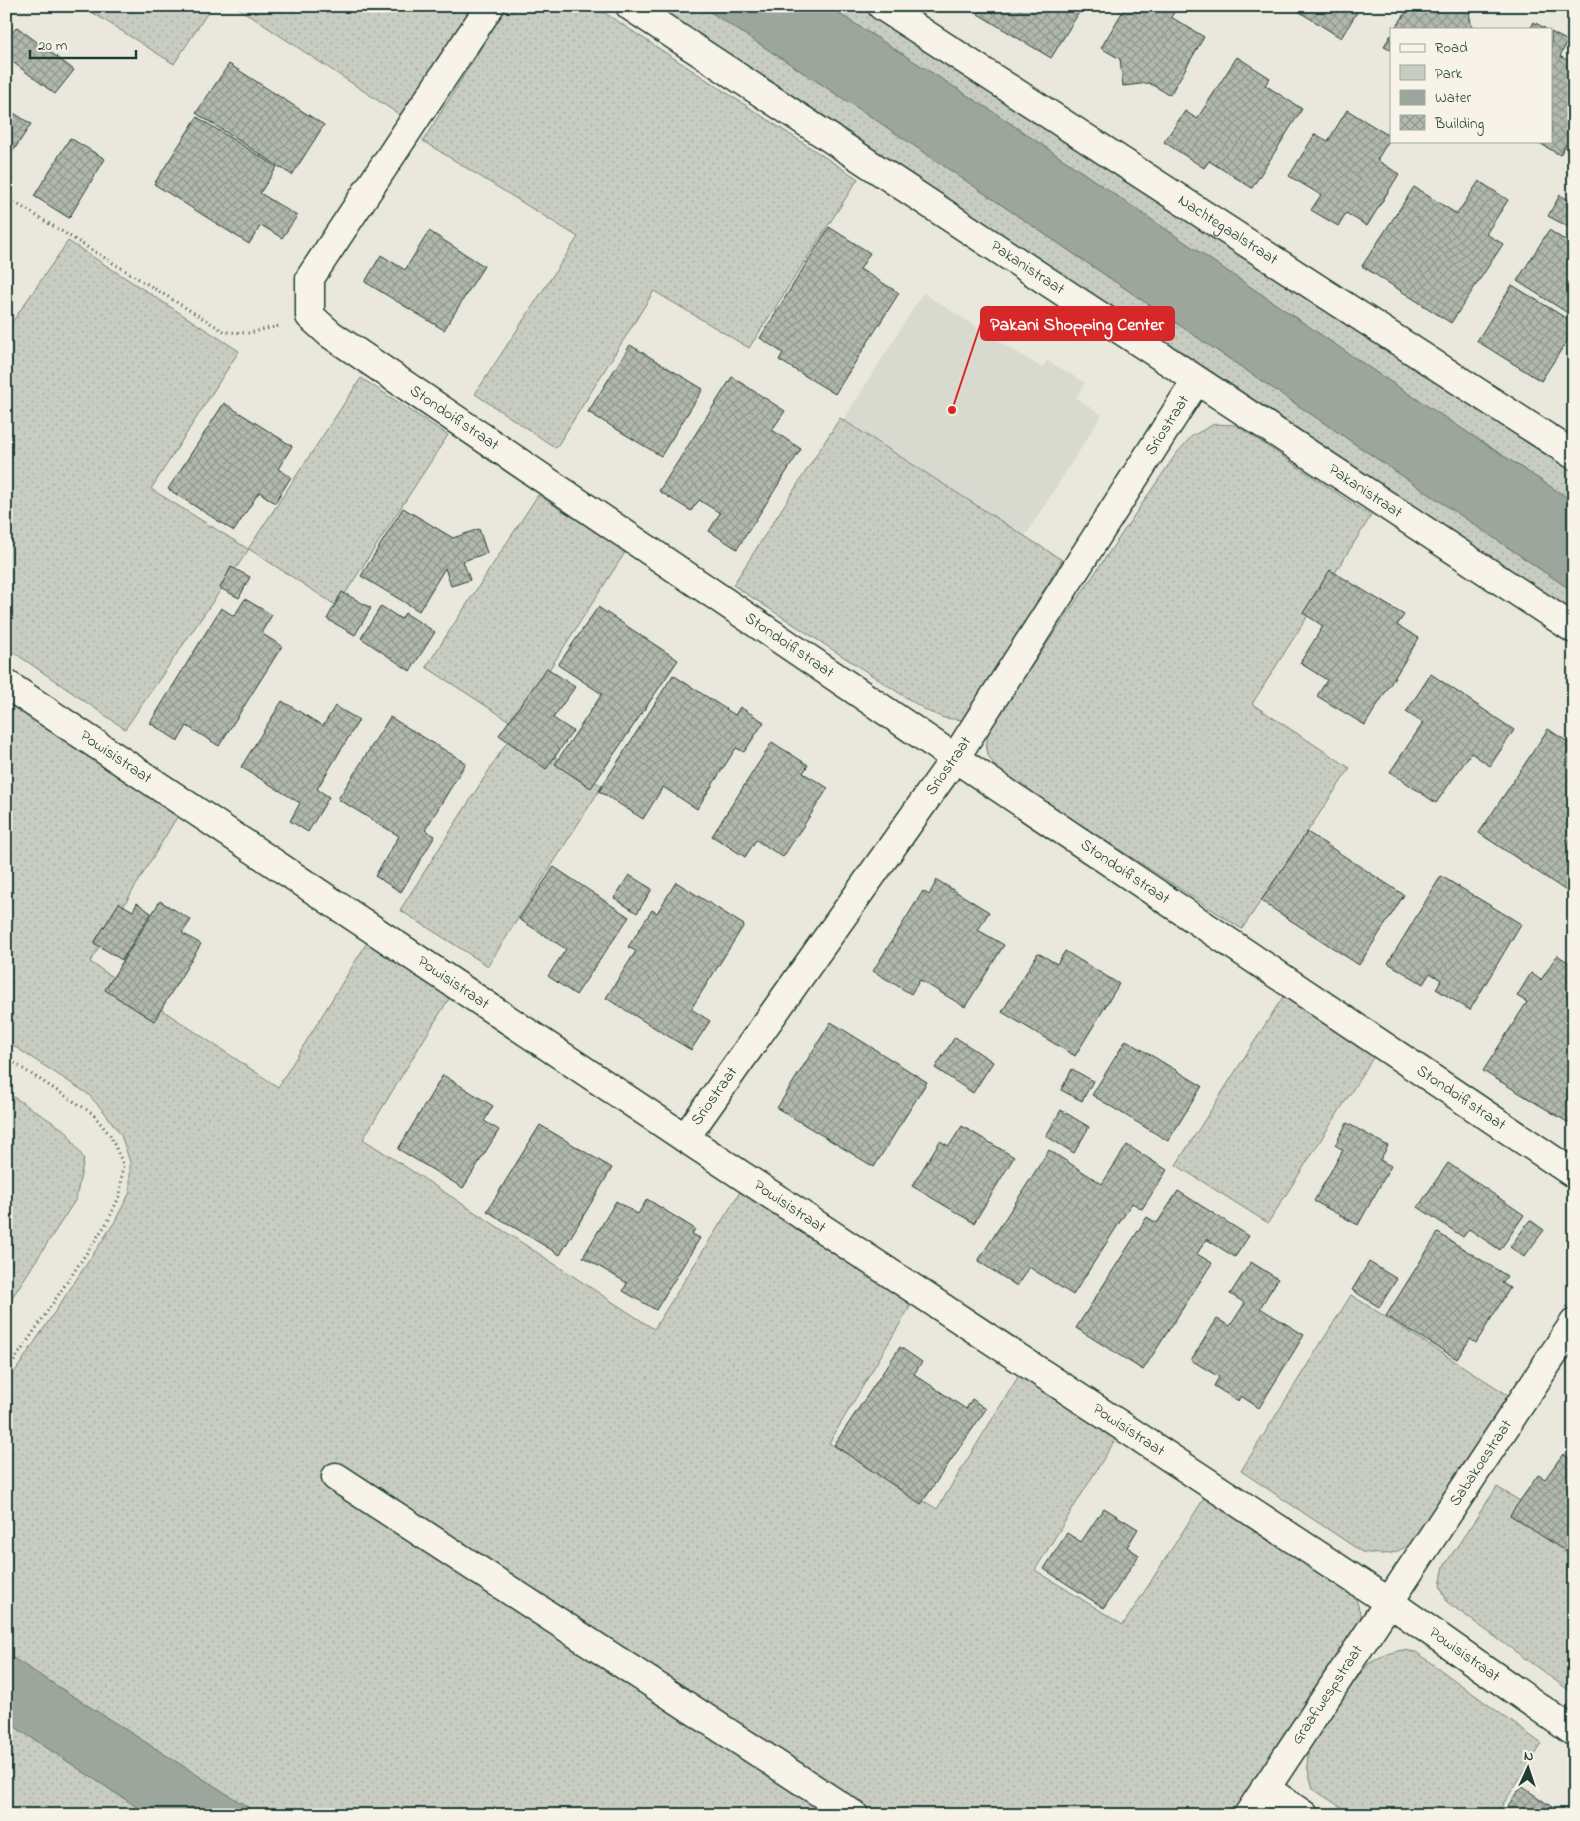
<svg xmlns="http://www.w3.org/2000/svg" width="1580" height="1821" viewBox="0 0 1580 1821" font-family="'Indie Flower',sans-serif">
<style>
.built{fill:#d9dacf}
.green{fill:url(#green-dots);stroke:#74847a}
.water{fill:#9ca69c;stroke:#6a7c72}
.building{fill:url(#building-cross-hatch);stroke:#1f3d34}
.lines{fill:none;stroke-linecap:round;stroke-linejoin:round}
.minor-casing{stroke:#1f3d34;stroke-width:31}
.path{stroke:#1f3d34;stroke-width:3;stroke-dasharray:1 4;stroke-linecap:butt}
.minor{stroke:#f7f3e8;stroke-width:28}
.labels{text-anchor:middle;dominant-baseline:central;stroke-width:4.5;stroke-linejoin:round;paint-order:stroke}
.street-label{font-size:16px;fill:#1f3d34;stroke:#f7f3e8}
.leader{fill:none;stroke:#d62828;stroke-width:2}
.callout-dot{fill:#d62828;stroke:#f7f3e8;stroke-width:2}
.callout{fill:#d62828;stroke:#d62828;stroke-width:2}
.callout-label{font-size:18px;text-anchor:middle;font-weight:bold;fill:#fff}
</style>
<defs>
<pattern id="green-dots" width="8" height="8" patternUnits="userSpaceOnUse" patternTransform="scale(1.25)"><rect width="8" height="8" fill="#c8ccc1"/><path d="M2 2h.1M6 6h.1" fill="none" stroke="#abb0a6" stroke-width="1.8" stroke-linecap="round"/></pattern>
<pattern id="building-cross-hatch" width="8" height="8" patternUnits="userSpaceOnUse" patternTransform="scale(1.25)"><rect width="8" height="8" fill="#b2b8ae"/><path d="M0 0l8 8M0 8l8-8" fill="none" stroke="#90978e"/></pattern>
</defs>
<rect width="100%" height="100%" fill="#eae8dd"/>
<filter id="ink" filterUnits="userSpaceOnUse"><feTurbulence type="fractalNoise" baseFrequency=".02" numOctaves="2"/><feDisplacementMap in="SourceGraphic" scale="10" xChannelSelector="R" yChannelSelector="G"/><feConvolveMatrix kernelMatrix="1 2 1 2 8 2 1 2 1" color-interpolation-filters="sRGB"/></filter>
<g filter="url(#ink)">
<path class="built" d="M923 293 1042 368 1047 360 1085 383 1076 398 1102 415 1022 541 839 427Z"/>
<path class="green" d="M82 6H212L174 64Z
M235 6H473L400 115Z
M507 6H594L858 179 749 348 654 291 556 448 475 394 578 237 423 141Z
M651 6H701L870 116 1574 592V616Z
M827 6H858L1574 471V502L1380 375 995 113Z
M68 241 239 351 151 489 248 549 361 378 448 435 337 606 249 549 125 729 6 647V331Z
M840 418 1062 560 975 705 963 720 944 718 927 711 733 585Z
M1214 424 1236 425 1371 516 1252 704 1350 768 1242 929 1001 773C986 755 984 752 989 729L1176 454 1192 436Z
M538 495 626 551 514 724 426 667Z
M6 692 180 812 90 962 278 1087 368 941 453 992 363 1139 654 1329 745 1184 917 1295 829 1443 937 1509 1023 1369 1120 1432 1035 1570 1123 1625 1208 1492 1343 1582 1355 1596 1361 1616 1357 1632 1239 1815H260L6 1654V1385L114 1223 130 1192V1162L121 1135 105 1113 88 1094 6 1041Z
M514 731 602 786 488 966 400 910Z
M1284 995 1376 1053 1268 1223 1176 1165Z
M6 1092 66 1131 84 1159 76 1199 6 1307Z
M1351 1295 1508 1395 1418 1538C1396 1555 1389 1556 1362 1552L1241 1471Z
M1497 1487 1574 1534V1694L1447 1602 1440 1585 1444 1566Z
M1402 1650 1416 1652 1542 1744 1496 1815H1353L1313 1789 1307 1766 1309 1742 1368 1664 1386 1654Z
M14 1726 149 1815H6V1738Z"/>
<path class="water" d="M701 6H827L995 113 1380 375 1574 502V592L870 116Z
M6 1655 10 1656 260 1815H149L6 1721Z"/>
<path class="building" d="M983 6H1083L1051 58 978 14Z
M1126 6H1178L1171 17 1204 37 1170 95 1149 83 1123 86 1120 59 1101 48Z
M1290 6H1361L1341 38Z
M1410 6H1468L1472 29H1395Z
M1534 22 1546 29H1530Z
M17 27 74 70 55 94 6 57V40Z
M1551 32 1568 41 1560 56 1574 64V95L1572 97 1574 98V131L1560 155 1536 141H1551Z
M1391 35V50L1384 46Z
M1237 57 1270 78 1265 85 1302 109 1252 188 1209 161 1204 168 1164 142 1185 111 1197 119Z
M229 64 324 125 292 175 196 113Z
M6 108 31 124 6 162Z
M1347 110 1391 137 1377 160 1399 174 1367 226 1346 213 1338 226 1311 210 1321 195 1289 176 1315 134 1328 141Z
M197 117 277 167 260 193 297 216 282 238 261 225 249 244 154 184Z
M70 138 105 159 69 218 34 196Z
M1479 181 1508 200 1486 234 1503 244 1451 323 1362 266 1414 187 1457 214Z
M1560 195 1574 203V230L1548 216Z
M829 227 870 253 860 269 899 293 835 394 779 360 783 353 760 338Z
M1549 230 1574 246V311L1571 315 1517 281Z
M429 231 484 266 444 330 365 282 381 255 405 270Z
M1512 285 1574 323V330L1541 381 1477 341Z
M630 345 703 389 661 456 588 412Z
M732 377 785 411 772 430 801 449 737 549 709 531 720 513 699 500 691 511 659 491Z
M224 403 292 446 278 469 291 477 275 503 259 492 234 531 168 489Z
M403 508 453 538 479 529 487 553 463 561 470 580 451 586 445 568 419 611 361 576Z
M231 567 250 577 239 598 220 588Z
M1330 570 1404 615 1397 625 1419 638 1365 725 1317 696 1327 680 1300 663 1323 626 1303 613Z
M342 592 371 608 355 635 327 619Z
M245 599 272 615 261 633 282 646 219 746 187 726 178 741 150 723 221 608 234 616Z
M381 606 401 619 405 613 435 632 410 671 361 638Z
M598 607 678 660 591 788 555 764 602 694 558 665Z
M547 668 575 687 553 718 573 731 546 769 499 735Z
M1431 674 1514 730 1490 766 1471 753 1436 803 1390 772 1423 723 1406 712Z
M673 675 735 715 740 707 764 722 744 752 736 748 697 809 663 787 643 819 599 791Z
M282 701 323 726 335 706 359 720 317 789 329 797 308 832 290 821 300 803 241 767Z
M390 717 466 763 425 830 435 836 401 892 375 876 399 836 338 799Z
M1548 729 1574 746V896L1479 833Z
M772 742 808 765 803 773 828 788 783 857 756 840 745 857 712 836Z
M1307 832 1404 895 1359 965 1261 901Z
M554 867 629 917 576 995 548 976 566 949 519 919Z
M629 875 652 889 637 913 614 898Z
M1441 876 1521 924 1470 1010 1436 989 1441 980 1430 973 1423 984 1388 963Z
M937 880 989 912 978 930 1004 945 965 1007 920 980 911 994 873 971 923 891 929 895Z
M676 882 744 925 691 1009 710 1021 691 1050 606 998 636 951 628 947 652 910 657 913Z
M160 901 191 920 182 933 201 944 154 1021 105 990Z
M119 903 133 911 137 903 151 913 122 960 94 943Z
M1065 951 1119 984 1075 1056 1002 1012 1038 953 1057 964Z
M1557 955 1574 966V1126L1483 1071 1527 1002 1517 996 1531 973 1541 980Z
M831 1022 927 1082 874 1167 777 1108Z
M955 1037 993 1062 973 1093 935 1068Z
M1126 1040 1202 1086 1168 1141 1092 1095Z
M1072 1069 1093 1081 1082 1101 1061 1090Z
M443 1075 493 1106 484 1121 499 1130 463 1188 398 1149Z
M1061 1110 1089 1127 1074 1153 1046 1136Z
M1347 1123 1388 1146 1380 1160 1391 1166 1358 1225 1314 1201 1343 1150 1335 1145Z
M540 1125 612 1168 560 1255 487 1211Z
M962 1126 1014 1157 974 1223 912 1186 940 1141 949 1146Z
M1127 1145 1167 1170 1142 1209 1132 1203 1073 1295 1029 1267 1017 1286 978 1261 1049 1150 1102 1184Z
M1448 1163 1524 1215 1500 1250 1469 1229 1463 1237 1418 1207Z
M1178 1191 1249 1236 1235 1257 1206 1239 1197 1254 1212 1263 1143 1370 1076 1328 1147 1217 1157 1223Z
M647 1199 695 1229 692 1234 700 1238 656 1310 623 1291 627 1283 583 1257 616 1201 638 1214Z
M1530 1220 1544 1230 1524 1257 1510 1247Z
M1438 1233 1507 1276 1502 1283 1510 1288 1476 1343 1470 1339 1457 1359 1386 1316Z
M1251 1262 1278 1279 1260 1308 1304 1335 1259 1408 1241 1396 1238 1401 1214 1386 1219 1377 1191 1360 1217 1319 1230 1326 1245 1303 1230 1294Z
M1369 1262 1397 1279 1379 1307 1352 1290Z
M900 1347 922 1362 914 1374 966 1409 972 1399 986 1409 921 1504 834 1445Z
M1563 1454 1574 1462V1557L1510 1515 1538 1475 1545 1479Z
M1104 1508 1138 1529 1127 1547 1139 1555 1104 1608 1044 1569 1067 1533 1081 1542Z
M1521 1786 1552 1807 1547 1815H1502Z"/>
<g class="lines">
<g class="minor-casing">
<g id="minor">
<path id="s1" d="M490 6 310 278V316L330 334 955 758 1574 1174"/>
<path id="s2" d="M630 6C945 213 1259 422 1574 629"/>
<path id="s3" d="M882 6 1574 455"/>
<path id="s4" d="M6 684 685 1138 1389 1602 1574 1732"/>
<path id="s5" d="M685 1138 955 758 1196 381"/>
<path d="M336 1477 854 1815"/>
<path d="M1265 1788 1304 1815"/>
<path id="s6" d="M1248 1815 1574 1323"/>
</g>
</g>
<path class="path" d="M6 197 225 332 249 333 279 326
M6 1058 92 1113 110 1135 123 1164 120 1195 108 1221 6 1373"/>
<use href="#minor" class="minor"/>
</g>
</g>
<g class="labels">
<g class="street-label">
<text stroke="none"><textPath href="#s3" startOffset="412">Nachtegaalstraat</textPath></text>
<text stroke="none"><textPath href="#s2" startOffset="476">Pakanistraat</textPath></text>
<text stroke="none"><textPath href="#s1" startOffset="541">Stondoifistraat</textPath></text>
<text stroke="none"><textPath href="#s5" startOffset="861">Sriostraat</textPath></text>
<text stroke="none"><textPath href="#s2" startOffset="881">Pakanistraat</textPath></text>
<text stroke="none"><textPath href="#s1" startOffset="946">Stondoifistraat</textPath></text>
<text stroke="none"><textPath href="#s4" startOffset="132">Powisistraat</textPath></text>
<text stroke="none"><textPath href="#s5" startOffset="456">Sriostraat</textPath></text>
<text stroke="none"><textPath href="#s1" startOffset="1351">Stondoifistraat</textPath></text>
<text stroke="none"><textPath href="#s4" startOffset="538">Powisistraat</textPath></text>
<text stroke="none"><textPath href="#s5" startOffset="51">Sriostraat</textPath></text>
<text stroke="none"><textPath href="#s1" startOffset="1756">Stondoifistraat</textPath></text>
<text stroke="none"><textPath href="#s4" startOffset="942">Powisistraat</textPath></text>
<text stroke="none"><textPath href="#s4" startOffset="1348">Powisistraat</textPath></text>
<text stroke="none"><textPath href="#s6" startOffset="422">Sabakoestraat</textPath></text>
<text stroke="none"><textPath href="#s4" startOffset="1752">Powisistraat</textPath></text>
<text stroke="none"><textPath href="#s6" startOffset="144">Graafwespstraat</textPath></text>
</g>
</g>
<path class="leader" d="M952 410L981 323"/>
<circle class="callout-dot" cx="952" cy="410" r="5"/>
<rect class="callout" x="981" y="307" width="193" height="33" rx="5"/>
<g class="callout-label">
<text x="1077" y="330">Pakani Shopping Center</text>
</g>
<rect width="1580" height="1821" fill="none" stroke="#f7f3e8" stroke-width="25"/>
<rect x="12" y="12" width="1555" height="1796" fill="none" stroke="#1f3d34" stroke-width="2" filter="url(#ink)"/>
<rect x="1390" y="28" width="162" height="115" fill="#f7f3e8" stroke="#a1aaa0"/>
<rect x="1400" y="44" width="25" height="8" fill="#f7f3e8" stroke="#a1aaa0"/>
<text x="1435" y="52" font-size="15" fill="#1f3d34">Road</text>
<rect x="1400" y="65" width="25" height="15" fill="#c8ccc1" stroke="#a1aaa0"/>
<text x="1435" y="78" font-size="15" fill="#1f3d34">Park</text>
<rect x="1400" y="90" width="25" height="15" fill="#9ca69c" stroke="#a1aaa0"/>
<text x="1435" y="102" font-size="15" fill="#1f3d34">Water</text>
<rect x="1400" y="115" width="25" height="15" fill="url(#building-cross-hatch)" stroke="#a1aaa0"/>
<text x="1435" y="128" font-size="15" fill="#1f3d34">Building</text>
<g transform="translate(1528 1768) rotate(3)" stroke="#f7f3e8" stroke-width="4" paint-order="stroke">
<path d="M0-4L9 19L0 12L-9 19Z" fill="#1f3d34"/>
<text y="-8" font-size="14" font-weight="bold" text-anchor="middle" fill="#1f3d34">N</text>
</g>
<path d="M30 50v8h106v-8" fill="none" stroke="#1f3d34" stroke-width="2.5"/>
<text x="38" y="50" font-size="15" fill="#1f3d34" stroke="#f7f3e8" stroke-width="4" paint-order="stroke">20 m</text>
</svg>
